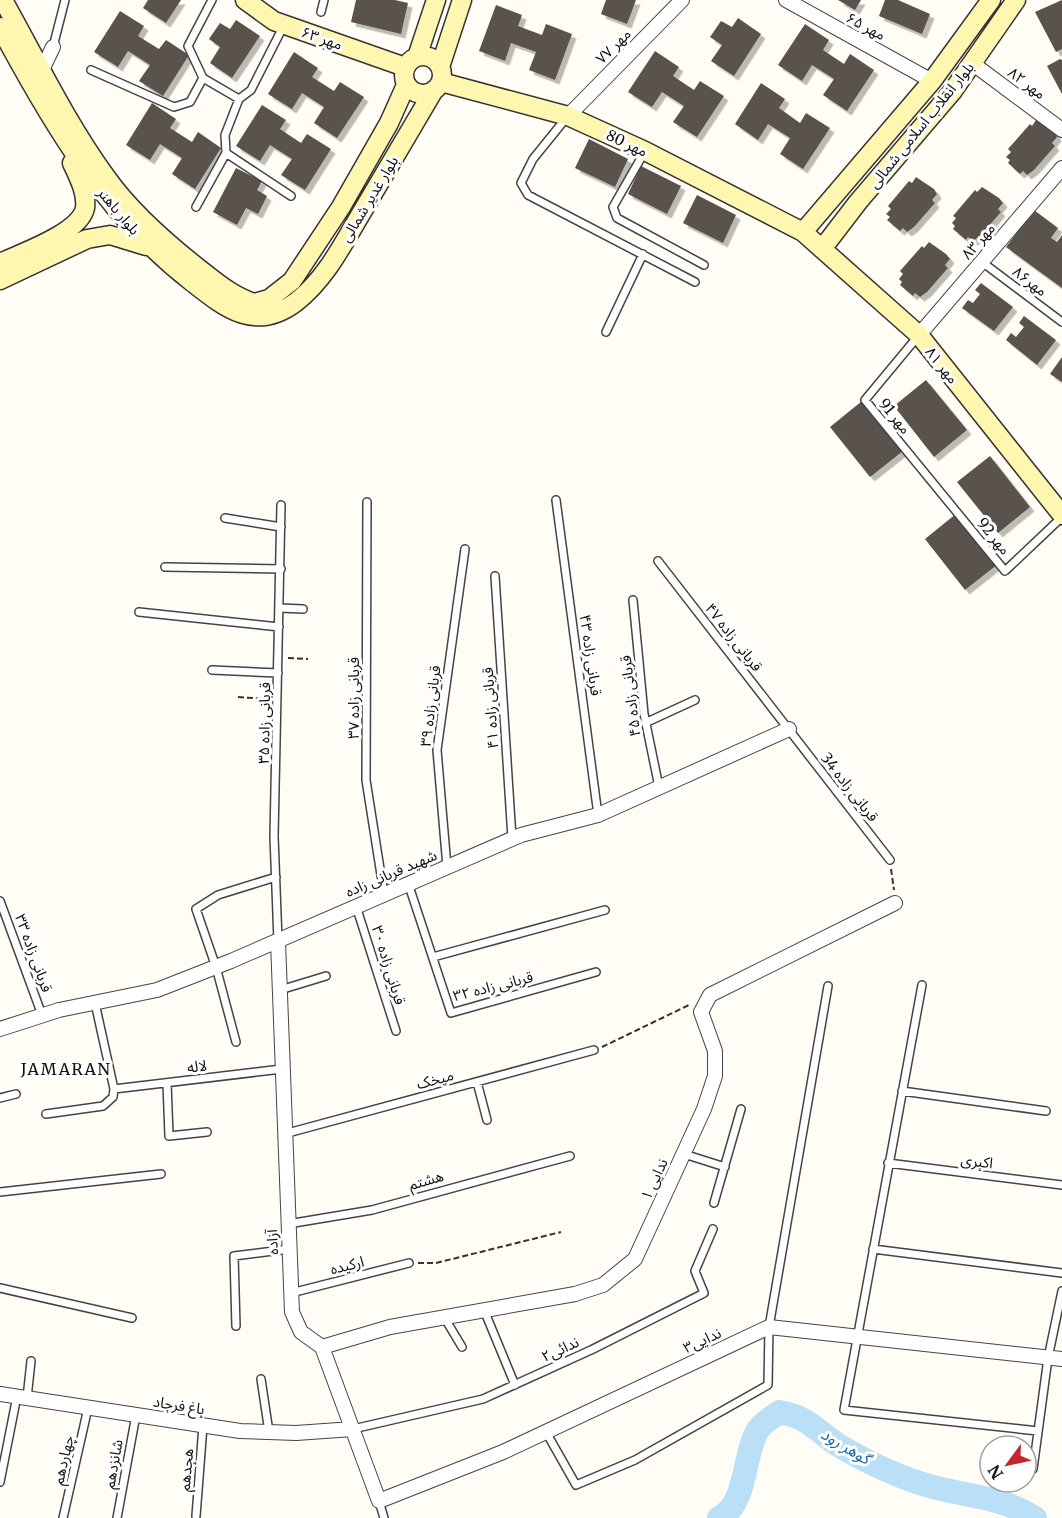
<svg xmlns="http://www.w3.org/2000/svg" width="1062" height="1518" viewBox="0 0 1062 1518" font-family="Merriweather,'Noto Sans Arabic',serif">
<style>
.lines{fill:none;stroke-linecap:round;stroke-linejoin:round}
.river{stroke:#b9e0f7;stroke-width:24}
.building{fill:#5a524d;filter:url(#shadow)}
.lane-casing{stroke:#444;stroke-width:10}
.street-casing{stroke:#444;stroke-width:16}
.secondary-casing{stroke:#333;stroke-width:21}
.path{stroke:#333;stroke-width:2;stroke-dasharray:6 3;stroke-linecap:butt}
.lane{stroke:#fff;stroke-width:7}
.street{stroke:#fff;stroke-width:14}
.secondary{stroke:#fff6b0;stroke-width:18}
.labels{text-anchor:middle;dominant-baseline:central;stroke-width:6;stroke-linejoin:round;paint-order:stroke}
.street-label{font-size:15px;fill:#111;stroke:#fff}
.neighbourhood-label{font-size:16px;letter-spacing:1.5px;fill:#111;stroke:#fff}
.water-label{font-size:16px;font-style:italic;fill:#1768a6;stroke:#fff}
</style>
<defs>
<filter id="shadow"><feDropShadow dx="4.5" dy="4.5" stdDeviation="0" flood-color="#0004"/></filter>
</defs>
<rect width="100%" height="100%" fill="#fffdf5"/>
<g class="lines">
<path class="river" d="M719 1518C748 1504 743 1453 758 1430 762 1423 773 1417 779 1412 809 1417 815 1430 838 1445 865 1461 896 1476 926 1485 966 1497 998 1495 1035 1518"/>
</g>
<path class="building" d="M148 0H181L166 23 143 8Z
M356 0H395L408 3 401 34 351 22Z
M606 0H636L627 24 601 14Z
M838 0H861L855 10Z
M885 0H898L930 14 922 34 879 16Z
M1062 0V49L1056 52 1035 12Z
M496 5 522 15 518 26 542 35 546 24 572 34 555 80 529 70 536 52 511 43 505 61 479 51Z
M120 11 144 26 138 36 159 49 166 40 189 55 163 96 139 81 150 65 128 51 118 67 94 52Z
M738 18 761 34 734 76 711 61 722 45 710 37 721 21 732 27Z
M236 20 260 36 232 78 210 63 220 47 209 39 220 23 230 29Z
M805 24 829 40 823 50 844 64 850 54 874 70 847 111 823 95 834 79 812 65 802 81 778 65Z
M655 51 679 67 673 76 694 90 700 81 724 96 697 137 673 122 684 106 662 92 652 107 628 92Z
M294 52 318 68 312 77 334 91 340 82 364 97 337 138 314 123 324 107 302 93 292 109 268 94Z
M1060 59 1062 60V94L1047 66Z
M761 83 785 99 779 108 800 123 806 113 830 128 803 169 780 154 790 138 768 124 758 140 735 124Z
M152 103 176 119 170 128 192 142 198 132 221 148 195 189 172 174 182 158 160 144 150 160 126 145Z
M262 105 286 120 280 129 301 143 307 134 331 149 305 190 281 175 292 159 270 145 260 161 236 146Z
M1036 120 1054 132 1057 137 1052 143 1055 146 1034 170 1027 175 1023 171 1020 174 1008 163 1010 160 1006 157 1011 152 1008 149 1030 124 1032 126Z
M589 139 628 159 615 187 575 168Z
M641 166 681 186 667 214 628 194Z
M236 168 262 181 257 190 267 196 258 214 246 208 237 225 213 212Z
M916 177 934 189 937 194 932 200 935 203 914 227 907 232 903 228 900 231 887 220 890 217 886 214 891 209 888 206 909 181 912 183Z
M982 187 999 198 1003 203 998 209 1001 212 980 236 973 241 968 237 966 240 953 229 955 226 952 223 956 218 953 216 975 190 977 192Z
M697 195 736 215 723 243 683 223Z
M1034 210 1058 228 1051 238 1057 242 1062 235V288L1006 247Z
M929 242 946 254 950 259 945 265 948 268 927 292 920 297 915 293 913 296 900 285 902 282 899 279 903 274 900 271 922 246 924 248Z
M981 283 1013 307 994 331 962 308 968 300 973 303 980 294 975 290Z
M1024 316 1056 340 1037 365 1006 340 1011 333 1016 337 1024 327 1019 323Z
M1062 357V382L1050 374Z
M926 380 967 430 934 457 894 406Z
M862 401 903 451 870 477 830 427Z
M990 456 1030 507 998 533 957 482Z
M957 513 998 564 965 590 925 539Z"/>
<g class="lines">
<g class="lane-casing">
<path id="lane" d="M212 0 188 46 203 78 239 99 251 90 284 25
M321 12 324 0
M53 47 65 0
M91 70 174 107 190 102 203 78
M567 117 533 159 521 183 528 195 695 282
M645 151 613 207 617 218 704 265
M226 153 291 196
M196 207 226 153 225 135 239 99
M982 262 1062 322
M606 332 643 254
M919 335 865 400 1005 571 1062 517
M556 500 598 815
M367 502 366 780 384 894
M225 518 281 527
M658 561 890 860
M165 567 281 569
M495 576 512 838
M633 600 644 714 659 787
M280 608 303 609
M139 612 279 627
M212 670 278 673
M645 723 695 700
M447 867 437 750 465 549
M408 883 451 1013 596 972
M0 901 42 1015
M356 906 396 1031
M278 941 274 836 281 505
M433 957 605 910
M922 985 844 1410 1038 1431
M280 990 326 976
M236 1042 216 967 196 909 218 895 276 877
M477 1082 487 1120
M167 1083 169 1136 207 1132
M114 1089 282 1069
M902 1091 1046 1111
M0 1098 16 1094
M46 1114 103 1106 113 1097 114 1089 95 1003
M284 1134 594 1050
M684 1154 725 1167
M888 1163 1062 1185
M0 1192 161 1174
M714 1203 741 1109
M288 1224 372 1210 570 1156
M873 1249 1062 1273
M0 1288 132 1318
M291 1293 409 1263
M484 1310 515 1385
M444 1317 462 1347
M236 1326 234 1256 289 1249
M261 1379 269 1432
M27 1398 31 1361
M353 1429 483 1399 591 1350 704 1293 695 1271 713 1229
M546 1432 576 1485 635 1460 768 1385 769 1327 828 986
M1033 1469 1048 1358 1062 1291
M0 1482 17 1396
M379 1501 384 1518
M196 1516 203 1426
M63 1518 88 1408
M117 1518 136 1415"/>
</g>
<g class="street-casing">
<path id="street" d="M786 0 932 81
M972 63 1062 130
M42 70 53 47
M568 116 682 0
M919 335 1062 168
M278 941 292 1312 301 1332 322 1347 379 1501 503 1452 769 1327 1062 1359
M0 1029 59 1010 157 990 231 961 521 835 598 815 789 729
M322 1347 390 1327 575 1294 603 1285 635 1259 704 1109 715 1076V1051L701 1012 710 995 895 903
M0 1394 240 1431 296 1433 353 1429"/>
</g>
<g class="secondary-casing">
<path id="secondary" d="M3 0C36 59 66 122 106 177 130 211 164 241 197 267 215 281 232 296 254 303L269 299 292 281 341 207 389 123 406 85
M245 0 274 21 405 67
M0 27C51 122 105 215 192 282 225 308 255 333 296 302 327 278 345 240 365 207 388 168 411 129 434 90
M404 75a19 19 0 1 1 38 0a19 19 0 1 1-38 0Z
M417 57 436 0
M440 67 462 0
M441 82 568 116 645 151 803 232 919 335 1062 515
M803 232 932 81 991 0
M822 249 858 202 952 92 1016 0
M0 263C21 253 80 233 85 208 87 193 78 176 72 163
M0 280 87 239 110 235 146 246"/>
</g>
<path class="path" d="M288 658 308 659
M238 697 266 699
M891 869 894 890
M602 1047 689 1005
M418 1263H436L561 1232"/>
<use href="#lane" class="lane"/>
<use href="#street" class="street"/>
<use href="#secondary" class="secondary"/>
</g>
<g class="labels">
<g class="street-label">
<text transform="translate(866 26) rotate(28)">مهر ۶۵</text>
<text transform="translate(322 38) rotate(19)">مهر ۶۳</text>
<text transform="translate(613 46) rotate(-45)">مهر ۷۷</text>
<text transform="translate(1027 83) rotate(37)">مهر ۸۲</text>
<text transform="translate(921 125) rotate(-51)">بلوار انقلاب اسلامی شمالی</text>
<text transform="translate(627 143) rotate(25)">مهر 80</text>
<text transform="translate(369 199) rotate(-59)">بلوار غدیر شمالی</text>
<text transform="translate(119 211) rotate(50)">بلوار باهنر</text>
<text transform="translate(978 241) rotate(-49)">مهر ۸۳</text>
<text transform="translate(1030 281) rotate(37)">مهر۸۶</text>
<text transform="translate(942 365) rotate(51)">مهر ۸۱</text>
<text transform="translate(895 416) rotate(51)">مهر 91</text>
<text transform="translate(994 536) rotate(51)">مهر 92</text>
<text transform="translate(734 637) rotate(52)">قربانی زاده ۴۷</text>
<text transform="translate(591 655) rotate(82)">قربانی زاده ۴۳</text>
<text transform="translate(630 696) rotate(-97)">قربانی زاده ۴۵</text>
<text transform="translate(353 698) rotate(-90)">قربانی زاده ۳۷</text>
<text transform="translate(430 706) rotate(-83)">قربانی زاده ۳۹</text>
<text transform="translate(490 708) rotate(-94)">قربانی زاده ۴۱</text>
<text transform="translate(264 723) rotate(-89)">قربانی زاده ۳۵</text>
<text transform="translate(850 787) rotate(52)">قربانی زاده 34</text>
<text transform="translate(391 873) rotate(-23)">شهید قربانی زاده</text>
<text transform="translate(34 953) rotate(70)">قربانی زاده ۳۳</text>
<text transform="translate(389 965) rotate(73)">قربانی زاده ۳۰</text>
<text transform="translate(493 986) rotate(-14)">قربانی زاده ۳۲</text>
<text transform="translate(197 1066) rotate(-7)">لاله</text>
<text transform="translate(435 1079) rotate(-15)">میخک</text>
<text transform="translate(977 1161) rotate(7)">اکبری</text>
<text transform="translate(654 1179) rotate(-65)">ندایی ۱</text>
<text transform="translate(426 1180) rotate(-16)">هشتم</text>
<text transform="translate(272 1242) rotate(-93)">آزاده</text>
<text transform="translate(347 1265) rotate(-14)">ارکیده</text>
<text transform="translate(702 1340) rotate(-25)">ندایی۳</text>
<text transform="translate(560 1349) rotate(-25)">ندائی۲</text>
<text transform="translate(179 1405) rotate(9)">باغ فرجاد</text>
<text transform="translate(63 1460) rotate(-77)">چهاردهم</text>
<text transform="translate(113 1464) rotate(-80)">شانزدهم</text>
<text transform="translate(186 1470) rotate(-85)">هجدهم</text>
</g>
<g class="neighbourhood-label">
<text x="66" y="1069">JAMARAN</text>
</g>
<g class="water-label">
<text transform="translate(846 1446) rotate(31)">گوهر رود</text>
</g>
</g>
<g transform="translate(1008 1464) rotate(237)"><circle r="28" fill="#ffffff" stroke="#a0a0a0" stroke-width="1.5"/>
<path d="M0-4.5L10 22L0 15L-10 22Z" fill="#c4262e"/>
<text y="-9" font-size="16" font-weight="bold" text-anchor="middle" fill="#111111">N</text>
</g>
</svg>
